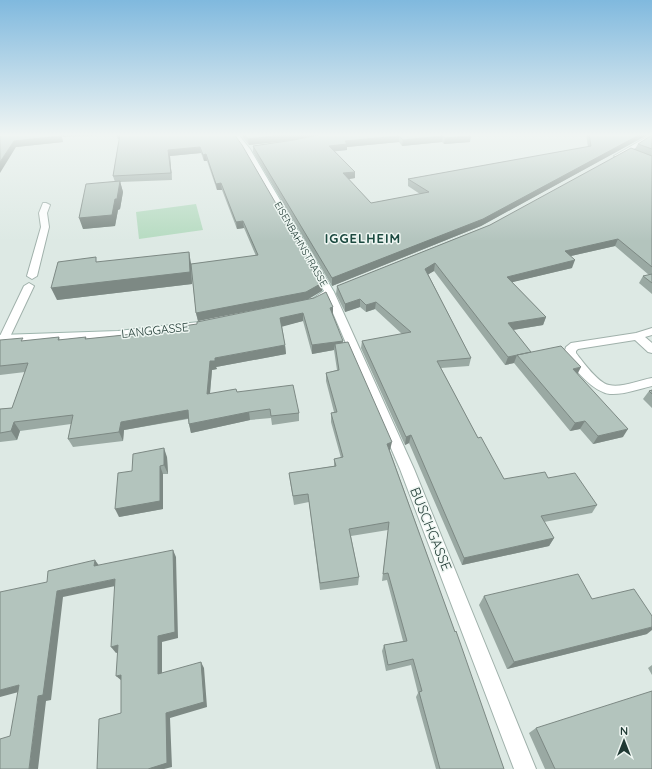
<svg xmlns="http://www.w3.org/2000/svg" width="652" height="769" viewBox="0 0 652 769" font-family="Quicksand,sans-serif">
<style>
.green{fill:#b6dbc1}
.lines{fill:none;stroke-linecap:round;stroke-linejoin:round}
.minor-casing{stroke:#a0b1ab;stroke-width:2}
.tertiary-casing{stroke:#a0b1ab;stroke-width:2}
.secondary-casing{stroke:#9db5ad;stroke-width:2}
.minor{fill:#fff;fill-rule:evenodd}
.tertiary{fill:#fff;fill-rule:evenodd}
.secondary{fill:#fff;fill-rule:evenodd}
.wall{fill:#9aa9a3}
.shaded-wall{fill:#7d8984}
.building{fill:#b3c4bd;stroke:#7d8984}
.labels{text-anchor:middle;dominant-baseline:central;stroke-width:3;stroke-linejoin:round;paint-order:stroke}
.far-street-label{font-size:10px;fill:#1f3933;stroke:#eef6f2}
.street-label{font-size:12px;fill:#1f3933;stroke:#eef6f2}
.far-district-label{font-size:13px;font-weight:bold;letter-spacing:1px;fill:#1c4a40;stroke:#eef6f2}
.near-street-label{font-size:14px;fill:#1f3933;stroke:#eef6f2}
</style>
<rect width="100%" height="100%" fill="#dde9e4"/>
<path class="green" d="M196 204 203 230 139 239 136 212Z"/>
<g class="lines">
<g class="minor-casing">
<path id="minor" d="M652 134V139L619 157 614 156Z
M43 203H46L50 205 47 213 49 227 37 276 32 279 27 276 41 227 39 213Z
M29 283 34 286 9 339 8 341H0V336L24 286Z
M652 328V335L645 337 652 343V353L648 352 635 340 578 349 576 351V353C583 362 598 383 609 385 622 388 639 380 652 378V386C638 389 624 395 610 394 593 392 573 368 564 354L566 347 571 343 636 333Z"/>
</g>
<g class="tertiary-casing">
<path id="tertiary" d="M329 289 334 292 414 469 536 769H514L400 469 324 292Z"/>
</g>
<g class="secondary-casing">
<path id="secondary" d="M232 134H238L250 149 334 292 313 305 308 302 324 291 244 150Z
M199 322 203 323 204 325 203 327 118 337 0 343V335L118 331Z"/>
</g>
<use href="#minor" class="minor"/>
<use href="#tertiary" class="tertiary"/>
<use href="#secondary" class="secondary"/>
</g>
<path class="wall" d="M0 134H234L322 291 198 321 196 313 191 268 192 284 57 300 98 262 191 264 256 256 244 228 237 229 222 190H217L207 161H204L201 153 170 156 172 180 120 182 123 192 120 209 118 210 115 226 83 229 115 182 113 176 119 139H118L117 135 62 137 63 142 16 147Z
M240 134H322L294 140 249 145Z
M322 134H468L470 142 444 144 442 142 402 146 399 142 347 147V150L335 151 355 172V178L349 179 371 203 420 194 408 186V179L588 147 586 134H649L481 226 332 286 253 152V146L294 140Z
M652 135V294L639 283 643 276 649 275 615 246 571 256 572 268 512 282 546 317 543 325 513 330 531 352 578 374 623 437 593 444 580 429 570 431 514 363 505 365 434 271 428 274 471 358 469 366 441 368 478 438 504 479 548 478 597 505 592 513 544 522 554 538 549 546 462 565 409 443 405 445 361 348 362 341 402 334 375 309 366 312 360 307 345 312 336 294 337 286 490 225 635 149 638 144Z
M314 298 333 316 342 343 390 450V451L504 769H436L416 697 418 693 411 665 386 671 382 651 384 645 403 641 387 580 382 581 388 530 351 536 359 577 358 585 320 590 309 502 294 505 290 481 289 473 334 466V459L341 458 331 422V413L334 412 326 381V373L337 370 334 350 312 354 303 321 282 326 285 345 286 354 216 367 217 369 212 370 210 394 237 392 299 413V421L272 425 271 418 250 420 191 433 188 419 124 430 123 441 73 447 68 439 71 424 20 431 17 440 0 442V409L12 408 25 372 0 375V340L25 341 59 337 60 340 86 337V339L183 329 197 324Z
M652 390V408L643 399 649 391Z
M167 457 168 474H163V509L119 517Z
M484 596 647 634 507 669 479 605Z
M652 665V675L648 668Z
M536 728 652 769H545L529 733Z"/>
<path class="shaded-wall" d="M61 134 63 142 16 147 0 173V162L14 141Z
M117 134H121L122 139H118Z
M292 134H322L294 140 249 145 248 139Z
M641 134H649L481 226 332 286V278Z
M399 136V142L347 147V150L329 152V146L345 141Z
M443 136 442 142 402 146 403 140Z
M471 136 470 142 444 144 445 138Z
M200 147 201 153 170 156 172 180 171 173 168 150Z
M206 154 207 161H204L203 155Z
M355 172V178L343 180V173Z
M120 181 123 192 120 209 118 210 115 226 83 229 79 218 115 199Z
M221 183 222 190H217L216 184Z
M243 221 244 228 237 229 236 222Z
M618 239 615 246 562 258 565 251Z
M189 252 191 263 192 284 57 300 51 288Z
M575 260 572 268 505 284 507 277Z
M435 263 434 271 424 277 425 269Z
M322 283V291L307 300 198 321 196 313Z
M360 299V307L345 312V304Z
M376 302 375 309 366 312V305Z
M333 307V316L330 308Z
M303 313V321L281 327 280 318Z
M546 317 543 325 506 331 508 323Z
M343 341 342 349 335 344 334 350 312 354V345Z
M285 345 286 354 216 367 217 369 212 370 209 403 207 394 210 361 215 358Z
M531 352 517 355 514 363 505 365 508 357Z
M581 367 577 375 573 369Z
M188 410 190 418 124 430 123 441 119 432 121 422Z
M249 412 250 420 191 433 189 424Z
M585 421 580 429 570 431 575 423Z
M14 422 20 431 17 440 11 431Z
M628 429 623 437 593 444 598 436Z
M411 435 409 443 405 445 406 437Z
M392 442 390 450 386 452 387 444Z
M164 448 167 457 168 474 164 465Z
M160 466 163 474V509L119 517 115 509Z
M554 538 549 546 462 565 464 558Z
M173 550 176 557 178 638 162 642V679L158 674V636Z
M95 560 100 567 94 566Z
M115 579 120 585 63 597 51 700 46 701 38 769H29L38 696 57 591Z
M652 627V630L647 634 507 669 514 662Z
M118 645 123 651 116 653 111 647Z
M201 662 204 668 207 707 170 718 172 767 164 769H148L166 713Z
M121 675 122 681 116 676Z
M19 685 26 690 0 697V690Z"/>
<path class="building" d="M0 134H61V136L14 141 0 162Z
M120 134H234L242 145 322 283 306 292 196 313 191 264 258 255 243 221 236 222 221 183 216 184 206 154 203 155 200 147 168 150 171 173 113 176Z
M244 134H292L248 139Z
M322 134H468L471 136 445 138 443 136 403 140 399 136 345 141 347 144 329 146 355 172 343 173 371 203 429 192 408 179 591 146 589 134H641L483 219 332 278 253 146 294 140Z
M652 135V149L638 144Z
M631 148 652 156V267L618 239 565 251 575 260 507 277 546 317 508 323 531 352 508 357 435 263 425 269 471 358 437 361 478 438 481 437 504 479 545 472 548 478 575 473 597 505 541 516 554 538 464 558 411 435 406 437 362 341 411 332 376 302 366 305 360 299 345 304 337 286 490 225Z
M120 181 117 199H115L112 215 79 218 86 184Z
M189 252 190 272 51 288 58 262 96 257V262Z
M652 274V283L643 276Z
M326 292 333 307 330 308 343 341 312 345 303 313 280 318 285 345 215 358V361H210L207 394 236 389 237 392 293 385 299 413 271 416 270 409 249 412 189 424 188 410 121 422 119 432 68 439 73 415 14 422 11 431 0 433V409L12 408 28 363 0 366V340L23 338 21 341 59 337 58 340 86 337 85 339 183 329V326L197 324V322L314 298Z
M348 342 392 442 387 444 455 632 456 631 504 769H440L419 692 422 691 413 659 388 665 384 645 407 641 388 573 383 574 389 522 349 529 359 577 320 583 308 494 293 496 289 473 336 466 334 459 343 457 331 413 337 412 326 373 339 370 335 344Z
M561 346 581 367 573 369 628 429 598 436 585 421 575 423 517 355Z
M652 390V394L649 391Z
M164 448V465L160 466V501L115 509 118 473 132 471 133 454Z
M173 550 175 632 158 636V674L201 662 204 702 166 713 167 763 148 769H97L99 719 121 713V675L116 676 118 645 111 647 115 579 57 591 43 695 38 696 29 769H0V739L10 736 19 685 0 690V592L47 582 48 571 95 560 94 566Z
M578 574 592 599 634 589 652 616V627L514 662 484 596Z
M652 691V769H555L536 728Z"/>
<linearGradient id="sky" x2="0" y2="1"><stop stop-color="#80b9de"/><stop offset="0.56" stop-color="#f0f5f3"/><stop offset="1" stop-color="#f0f5f3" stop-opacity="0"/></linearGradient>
<rect width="652" height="241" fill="url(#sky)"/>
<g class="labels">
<g class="far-street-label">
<text transform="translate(301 244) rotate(60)">EISENBAHNSTRASSE</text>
</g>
<g class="street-label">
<text transform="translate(155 330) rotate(-6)">LANGGASSE</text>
</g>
<g class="far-district-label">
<text x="363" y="238">IGGELHEIM</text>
</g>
<g class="near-street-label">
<text transform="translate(431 529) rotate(68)">BUSCHGASSE</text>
</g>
</g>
<g transform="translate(624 741)" stroke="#eef6f2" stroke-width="3" paint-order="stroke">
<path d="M0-3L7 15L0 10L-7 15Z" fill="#1f3933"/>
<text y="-6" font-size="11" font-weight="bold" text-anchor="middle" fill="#1f3933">N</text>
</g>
</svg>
